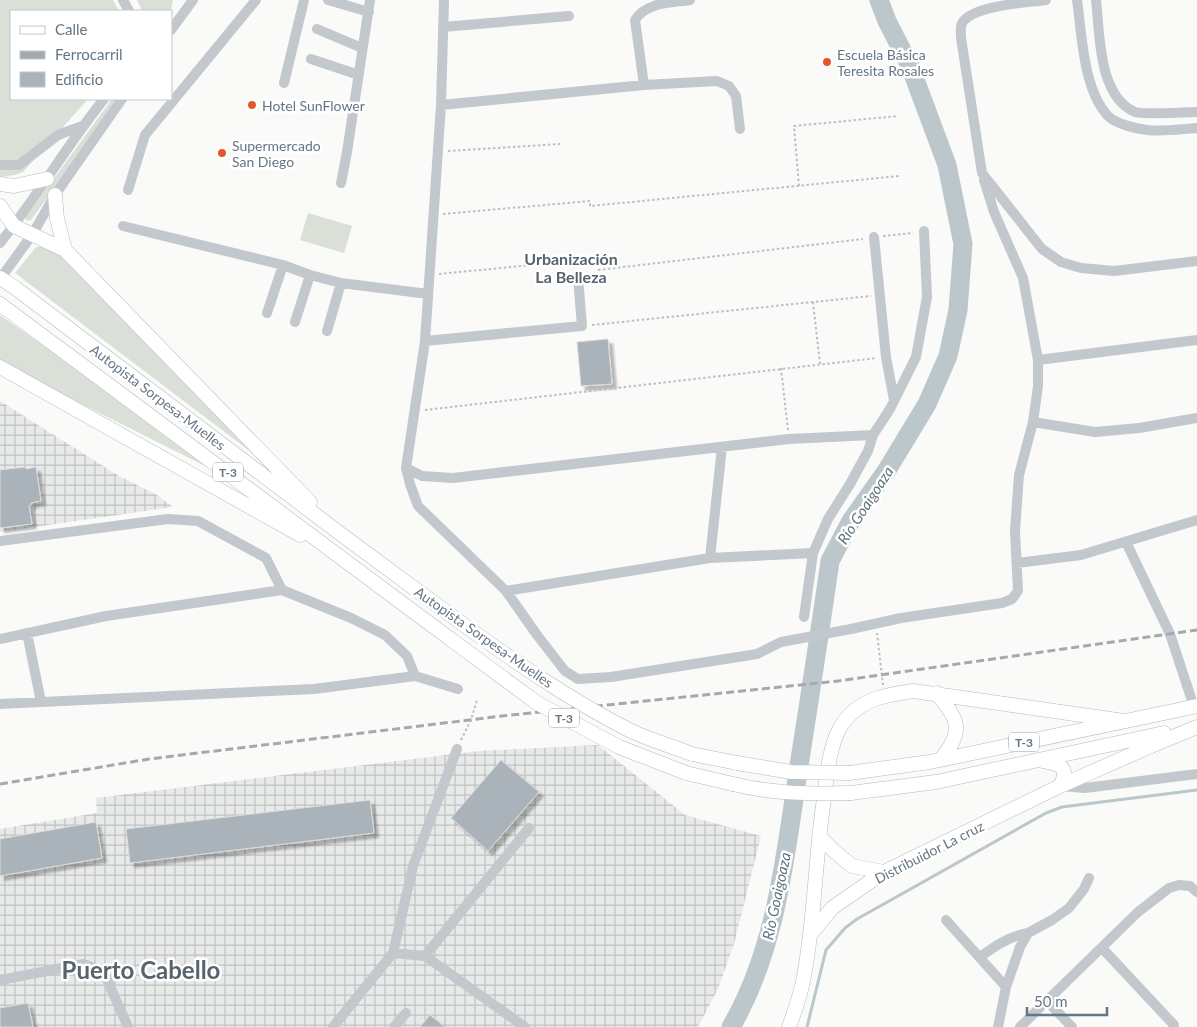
<svg xmlns="http://www.w3.org/2000/svg" width="1197" height="1027" viewBox="0 0 1197 1027" font-family="Lato,sans-serif">
<style>
.industrial{fill:url(#industrial-grid)}
.grass{fill:#dadfd7}
.lines{fill:none;stroke-linecap:round;stroke-linejoin:round}
.stream{stroke:#bbc7cb;stroke-width:3}
.river{stroke:#bbc7cb;stroke-width:19}
.building{fill:#aab3b9;stroke:#dcdcda;filter:url(#shadow)}
.major-casing{stroke:#b5babe;stroke-width:15}
.path{stroke:#bbbfc2;stroke-width:2;stroke-dasharray:2.5 2.5;stroke-linecap:butt}
.minor{stroke:#c3c8cc;stroke-width:10}
.major{stroke:#fff;stroke-width:14}
.rail{stroke:#a2aab0;stroke-width:3;stroke-dasharray:8 4;stroke-linecap:butt}
.major-bridge-casing{stroke:#b5babe;stroke-width:15;stroke-linecap:butt}
.major-bridge{stroke:#fff;stroke-width:14}
.poi-dot{fill:#e4572e;stroke:#fff;stroke-width:2}
.labels{text-anchor:middle;dominant-baseline:central;stroke-width:5;stroke-linejoin:round;paint-order:stroke}
.shield{fill:#fff;stroke:#939fa8;stroke-width:1}
.shield-label{font-size:12px;font-weight:bold;fill:#657683}
.poi-label{font-size:14px;fill:#657683;stroke:#fff;text-anchor:start}
.street-label{font-size:14px;fill:#657683;stroke:#fff}
.water-label{font-size:15px;font-style:italic;fill:#60757c;stroke:#fff}
.quarter-label{font-size:16px;font-weight:bold;fill:#57646e;stroke:#fff}
.town-label{font-size:24px;font-weight:bold;fill:#57646e;stroke:#fff}
</style>
<defs>
<pattern id="industrial-grid" width="8" height="8" patternUnits="userSpaceOnUse" patternTransform="scale(1.25)"><rect width="8" height="8" fill="#e8e9e9"/><path d="M0 4h8M4 0v8" fill="none" stroke="#c0c1c2"/></pattern>
<filter id="shadow"><feDropShadow dx="4.5" dy="4.5" stdDeviation="1" flood-color="#0004"/></filter>
</defs>
<rect width="100%" height="100%" fill="#fafaf8"/>
<path class="industrial" d="M0 401 119 476 157 495 173 507 0 532Z
M598 745 685 815 761 836 734 944 718 989 698 1027H0V829L97 813 96 798 479 751Z"/>
<path class="grass" d="M0 0H113L119 11H11V99H88L23 172 15 175 0 177Z
M137 0H173L171 11H142Z
M112 99H120L31 220 27 221 25 218Z
M308 213 352 226 344 253 300 240Z
M43 246 61 250 259 458 15 273 36 247Z
M0 315 241 484 0 363Z"/>
<g class="lines">
<path class="stream" d="M807 1027 826 950 845 928 857 919 1046 813 1062 807 1197 790"/>
<path class="river" d="M731 1027C776 950 785 858 798 772 809 702 820 632 830 561L851 521 887 470 927 404 948 356 958 310 963 244 947 165 910 66 887 21 879 0"/>
</g>
<path class="building" d="M608 339 612 384 581 386 577 342Z
M26 467V469L36 467 41 501 31 503V505L29 506 32 524 0 528V470Z
M501 760 539 792 488 851 451 818Z
M370 800 374 833 130 863 126 829Z
M96 822 102 858 0 876V839Z
M28 1003 33 1027H0V1008Z
M430 1015 445 1027H420Z"/>
<g class="lines">
<g class="major-casing">
<path id="major" d="M0 184 14 186 47 179
M55 195 57 219 65 250
M0 206 14 226 65 250 310 502
M14 287 342 535 464 625
M0 304 453 641
M0 367 300 535
M937 693C958 721 965 729 941 759
M692 754 737 763
M1043 761C1060 764 1070 767 1060 786
M686 773 733 784
M849 773 930 762 1197 706
M851 793 936 782 1164 733
M819 836 834 851 852 866 884 872
M810 935 832 908 884 872 1060 786 1151 746 1197 727
M789 1027C795 1011 801 994 804 976 815 918 815 858 824 799 827 776 829 746 841 726 858 699 885 695 913 691L1124 721"/>
</g>
<path class="path" d="M448 151 560 144
M799 186 794 126 898 116
M443 214 590 201V206L899 176
M883 236 913 233
M598 270 863 239
M439 274 573 261
M813 302 820 364
M592 325 871 296
M781 368 788 430
M425 410 877 358
M877 633 883 685
M461 740 471 720 477 700"/>
<path class="minor" d="M123 0 129 11
M328 0 369 12
M444 0 441 105 425 341 406 468 410 484 418 506 506 591 537 635 565 671 578 679 611 677 757 654 781 642 851 629 901 618 1002 603 1012 599 1018 591 1015 531 1019 475 1033 422 1038 386V360L1197 340
M1046 0C1026 3 973 5 962 23 960 27 961 34 961 38L982 173 1042 249 1061 262 1081 268 1114 271 1197 261
M1077 0C1082 35 1083 89 1108 116 1116 124 1137 129 1147 130 1163 132 1181 129 1197 128
M1096 0C1100 34 1098 96 1135 112 1141 115 1187 112 1197 112
M443 27 569 16
M317 29 362 48
M171 30 193 0
M311 59 359 75
M284 83 304 0
M644 85 635 20C646 2 671 3 690 0
M441 105 644 85 717 81 729 86 736 96 740 129
M0 165H19L58 135 82 126
M984 180 994 212 1023 278 1038 360
M341 183 347 152 370 0
M128 190 145 135 256 0
M123 226 283 265 310 275 341 283 428 294
M874 237 886 357 894 400
M0 243C37 197 67 145 104 99
M0 279 32 235 55 195 122 99
M267 313 283 265
M295 322 310 275
M327 331 341 283
M425 341 582 326 578 277
M1033 422 1095 432 1139 428 1197 418
M406 468 422 476 453 478 789 439 873 435 890 409 916 357 927 297 924 231
M0 541 168 519 198 521 266 558 282 590 351 618 385 635 407 656 415 676
M1126 542 1170 634 1194 707
M710 558 722 447
M1017 563 1081 555 1197 520
M506 591 710 558 813 553
M804 617 813 553 828 519 850 484 868 451 873 435
M27 633 41 702
M0 639 106 616 282 590
M0 704 314 689 415 676 458 689
M1061 786 1085 788 1197 774
M946 920 1006 987
M1102 948 1174 1025
M393 953 425 956 525 1027
M425 956 529 828
M980 957C995 946 1008 937 1028 933
M0 980 83 964 95 968 105 975 128 1027
M1047 1001 1072 1027
M333 1027 393 953 413 866 457 749
M394 1027 406 1013
M998 1027 1006 987 1020 947 1028 933 1052 920 1069 908 1084 889 1089 878
M1020 1027 1138 912 1169 888 1179 885 1190 886 1197 892"/>
<use href="#major" class="major"/>
<path class="rail" d="M0 784 149 759 502 716 838 681 1197 630"/>
<g class="major-bridge-casing">
<path id="major-bridge" d="M0 278 14 287
M464 625C518 664 572 701 631 731 650 740 672 746 692 754
M453 641 537 703 619 747 686 773
M737 763 791 772 849 773
M733 784C773 794 810 794 851 793"/>
</g>
<use href="#major-bridge" class="major-bridge"/>
</g>
<g class="poi-dot">
<circle cx="827" cy="62" r="5"/>
<circle cx="252" cy="105" r="5"/>
<circle cx="222" cy="153" r="5"/>
</g>
<g class="labels">
<g class="shield">
<rect x="213" y="462.5" width="30" height="19" rx="4"/>
<rect x="549" y="708.5" width="30" height="19" rx="4"/>
<rect x="1009" y="732.5" width="30" height="19" rx="4"/>
</g>
<g class="shield-label">
<text x="228" y="472">T-3</text>
<text x="564" y="718">T-3</text>
<text x="1024" y="742">T-3</text>
</g>
<g class="poi-label">
<text x="837" y="54">Escuela Básica<tspan x="837" dy="16">Teresita Rosales</tspan></text>
<text x="262" y="105">Hotel SunFlower</text>
<text x="232" y="145">Supermercado<tspan x="232" dy="16">San Diego</tspan></text>
</g>
<g class="street-label">
<text transform="translate(158 397) rotate(37)">Autopista Sorpesa-Muelles</text>
<text transform="translate(484 637) rotate(35)">Autopista Sorpesa-Muelles</text>
<text transform="translate(929 852) rotate(-27)">Distribuidor La cruz</text>
</g>
<g class="water-label">
<text transform="translate(865 505) rotate(-57)">Río Goaigoaza</text>
<text transform="translate(776 896) rotate(-78)">Río Goaigoaza</text>
</g>
<g class="quarter-label">
<text x="571" y="258">Urbanización<tspan x="571" dy="18">La Belleza</tspan></text>
</g>
<g class="town-label">
<text x="141" y="969">Puerto Cabello</text>
</g>
</g>
<rect x="10" y="10" width="162" height="90" fill="#ffffff" stroke="#c1c8cd"/>
<rect x="20" y="26" width="25" height="8" fill="#ffffff" stroke="#c1c8cd"/>
<text x="55" y="35" font-size="15" fill="#657683">Calle</text>
<rect x="20" y="51" width="25" height="8" fill="#a2aab0" stroke="#c1c8cd"/>
<text x="55" y="60" font-size="15" fill="#657683">Ferrocarril</text>
<rect x="20" y="72" width="25" height="15" fill="#aab3b9" stroke="#c1c8cd"/>
<text x="55" y="85" font-size="15" fill="#657683">Edificio</text>
<path d="M1027 1007v8h80v-8" fill="none" stroke="#657683" stroke-width="2.5"/>
<text x="1034" y="1007" font-size="15" fill="#657683" stroke="#ffffff" stroke-width="4" paint-order="stroke">50 m</text>
</svg>
